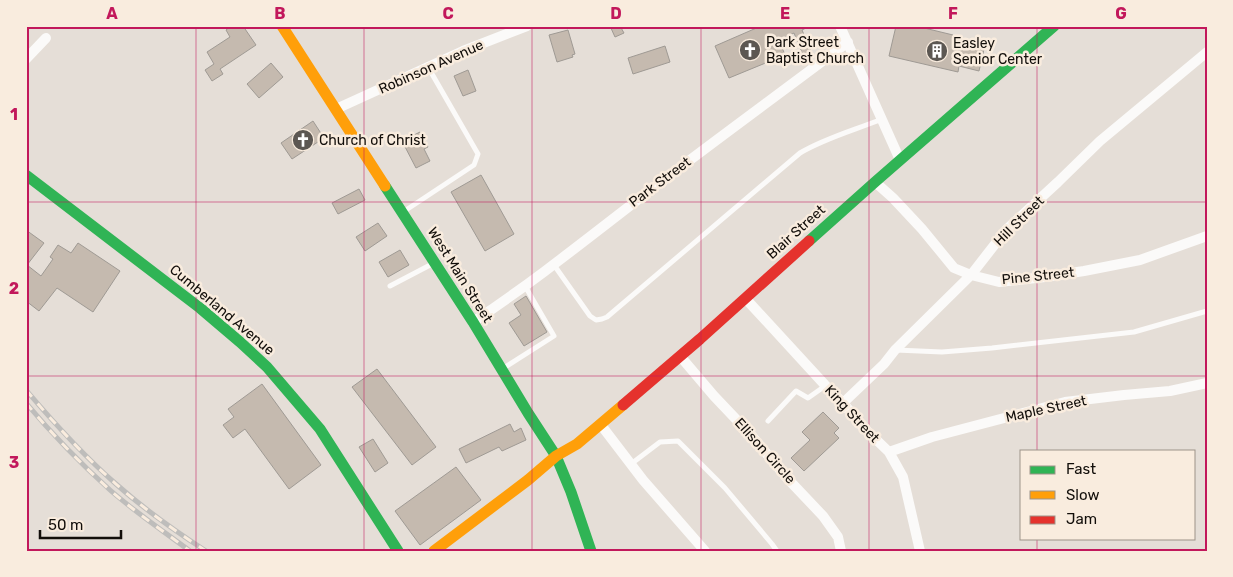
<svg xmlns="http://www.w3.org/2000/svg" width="1233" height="577" viewBox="0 0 1233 577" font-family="Rubik,sans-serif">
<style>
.building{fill:#c5baaf;stroke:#9f9a94}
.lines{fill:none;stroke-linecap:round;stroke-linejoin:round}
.lane{stroke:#fbfaf9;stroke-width:5}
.street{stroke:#fbfaf9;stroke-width:10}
.fast{stroke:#30b455;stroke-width:11}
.slow{stroke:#ff9f0a;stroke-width:11}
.jam{stroke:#e5322d;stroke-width:11}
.rail-casing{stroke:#bebdbb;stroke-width:5}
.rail{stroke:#f9ecde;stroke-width:3;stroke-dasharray:9;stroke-linecap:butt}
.grid{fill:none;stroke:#c2185b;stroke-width:1;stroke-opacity:0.55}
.labels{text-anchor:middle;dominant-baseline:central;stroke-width:5;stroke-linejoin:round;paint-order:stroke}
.poi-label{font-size:14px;fill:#120e0a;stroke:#f9ecde;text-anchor:start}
.street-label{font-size:14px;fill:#120e0a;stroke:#f9ecde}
.neatline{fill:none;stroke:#c2185b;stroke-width:2}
.grid-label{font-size:16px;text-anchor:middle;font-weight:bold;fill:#c2185b}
</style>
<rect width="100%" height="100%" fill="#e5ded7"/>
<path class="building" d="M231 26H243L256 45 220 69 223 74 212 81 205 70 214 64 207 52 230 37 226 30Z
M610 26H620L624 33 615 37Z
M761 26H810L802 30 811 51 803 55 794 33 779 40 785 55 729 78 715 46Z
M896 26 907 28V26H916L953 35 952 38 985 45 979 71 959 66 958 72 889 56Z
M568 30 575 54 572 55 573 57 557 62 549 35Z
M665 46 670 62 633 74 628 58Z
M271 63 283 77 259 98 247 84Z
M468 70 476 91 463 96 454 76Z
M313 121 324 138 292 159 281 143Z
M420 132 428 147 424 149 430 161 416 168 402 141Z
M481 175 514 234 485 251 451 192Z
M359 189 365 200 338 214 332 203Z
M378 223 387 236 365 251 356 237Z
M26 230 44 243 27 265 41 276 53 259 50 257 58 245 71 253 78 243 120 271 93 312 57 288 39 311 26 301Z
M400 250 409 265 388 277 379 262Z
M526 296 547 332 524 346 509 323 521 315 514 304Z
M377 369 436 447 412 465 352 387Z
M262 384 321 465 289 489 245 429 233 438 223 425 234 417 228 409Z
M823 412 839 428 834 433 839 438 804 471 791 458 810 440 802 432Z
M510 424 514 432 521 428 526 440 502 451 499 447 466 463 459 449Z
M373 439 388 463 375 472 359 447Z
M456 467 481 500 420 545 395 511Z"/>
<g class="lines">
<path class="lane" d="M403 212 474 165 478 154 428 67
M554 265 590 316 596 320 602 319 607 317 800 153C825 138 855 130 882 119
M390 286 434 263
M896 350 942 352 992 348 1134 332 1207 311
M502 369 554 336 525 286
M768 421 796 391 808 398 825 386
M631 464 660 442 678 441 725 488 772 544 777 551"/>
<path class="street" d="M840 26 900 160
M26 59 46 38
M336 109 463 51 527 26
M875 182 893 198 922 229 954 268 971 275 999 282 1045 277 1084 271 1140 260 1207 236
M745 298 825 385 843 403 863 427 889 452 903 477 920 551
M473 322C535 281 593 234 653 188 717 139 783 91 848 42
M680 356 714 396 751 435 787 478 823 516 838 537 841 551
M843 403 884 364 895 350 971 275 1006 230 1058 182 1100 141 1207 52
M601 425 643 480 705 551
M889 452 932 437 1065 402 1124 395 1170 391 1207 383"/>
<path class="fast" d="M26 175 200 308 240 342 267 367 320 429 398 551
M385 186 473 322 528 413 556 456 571 492 591 551
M809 241 875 182 1054 26"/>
<path class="slow" d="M282 26 385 186
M434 551 528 480 556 456 577 444 623 405"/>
<path class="jam" d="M623 405 700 339 809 241"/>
<g class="rail-casing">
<path id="rail" d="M26 390C54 423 84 456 116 484 144 509 175 531 206 551
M26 403C52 434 80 463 110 490 135 512 163 531 190 551"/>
</g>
<use href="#rail" class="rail"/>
</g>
<path class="grid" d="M196 26V551M364 26V551M532 26V551M701 26V551M869 26V551M1037 26V451M26 202H1207M26 376H1207M1037 538V551"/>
<defs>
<g id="church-disc" transform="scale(1.125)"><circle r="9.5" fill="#5c5752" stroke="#f9ecde"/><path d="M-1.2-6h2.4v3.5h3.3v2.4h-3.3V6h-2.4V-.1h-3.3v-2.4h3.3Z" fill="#fff"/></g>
<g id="building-disc" transform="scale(1.125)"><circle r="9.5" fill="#5c5752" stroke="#f9ecde"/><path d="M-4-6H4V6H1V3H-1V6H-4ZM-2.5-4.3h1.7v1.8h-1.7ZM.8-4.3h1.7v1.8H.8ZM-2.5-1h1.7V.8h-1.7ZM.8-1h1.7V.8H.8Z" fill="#fff"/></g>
</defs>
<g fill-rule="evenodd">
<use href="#church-disc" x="750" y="50"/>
<use href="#building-disc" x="937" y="51"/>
<use href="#church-disc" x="303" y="140"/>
</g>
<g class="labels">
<g class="poi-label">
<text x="766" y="42">Park Street<tspan x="766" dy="16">Baptist Church</tspan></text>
<text x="953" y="43">Easley<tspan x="953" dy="16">Senior Center</tspan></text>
<text x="319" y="140">Church of Christ</text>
</g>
<g class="street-label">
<text transform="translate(431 67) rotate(-24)">Robinson Avenue</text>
<text transform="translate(660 182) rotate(-37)">Park Street</text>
<text transform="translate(1019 221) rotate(-45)">Hill Street</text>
<text transform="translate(796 232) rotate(-42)">Blair Street</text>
<text transform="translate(460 275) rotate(58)">West Main Street</text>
<text transform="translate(1038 276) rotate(-6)">Pine Street</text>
<text transform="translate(222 310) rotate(40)">Cumberland Avenue</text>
<text transform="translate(1046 409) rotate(-12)">Maple Street</text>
<text transform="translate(852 414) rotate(47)">King Street</text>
<text transform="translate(765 451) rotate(48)">Ellison Circle</text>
</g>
</g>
<rect width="1233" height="577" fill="none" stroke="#f9ecde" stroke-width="55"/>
<rect x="1020" y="450" width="175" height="90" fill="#f9ecde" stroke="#9d9389"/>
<rect x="1030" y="466" width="25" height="8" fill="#30b455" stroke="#9d9389"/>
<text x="1066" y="474" font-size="15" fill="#120e0a">Fast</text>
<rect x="1030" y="491" width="25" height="8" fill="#ff9f0a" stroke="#9d9389"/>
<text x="1066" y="500" font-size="15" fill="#120e0a">Slow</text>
<rect x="1030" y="516" width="25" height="8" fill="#e5322d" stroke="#9d9389"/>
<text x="1066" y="524" font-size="15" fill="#120e0a">Jam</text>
<path d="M40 530v8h81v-8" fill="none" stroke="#120e0a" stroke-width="2.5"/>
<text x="48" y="530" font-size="15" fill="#120e0a" stroke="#f9ecde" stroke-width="4" paint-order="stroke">50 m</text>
<rect x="28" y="28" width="1178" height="522" class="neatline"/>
<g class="grid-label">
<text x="112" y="19">A</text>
<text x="280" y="19">B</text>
<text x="448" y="19">C</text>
<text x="616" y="19">D</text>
<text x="785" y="19">E</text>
<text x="953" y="19">F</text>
<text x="1121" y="19">G</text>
<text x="14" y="120">1</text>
<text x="14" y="294">2</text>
<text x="14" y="468">3</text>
</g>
</svg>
